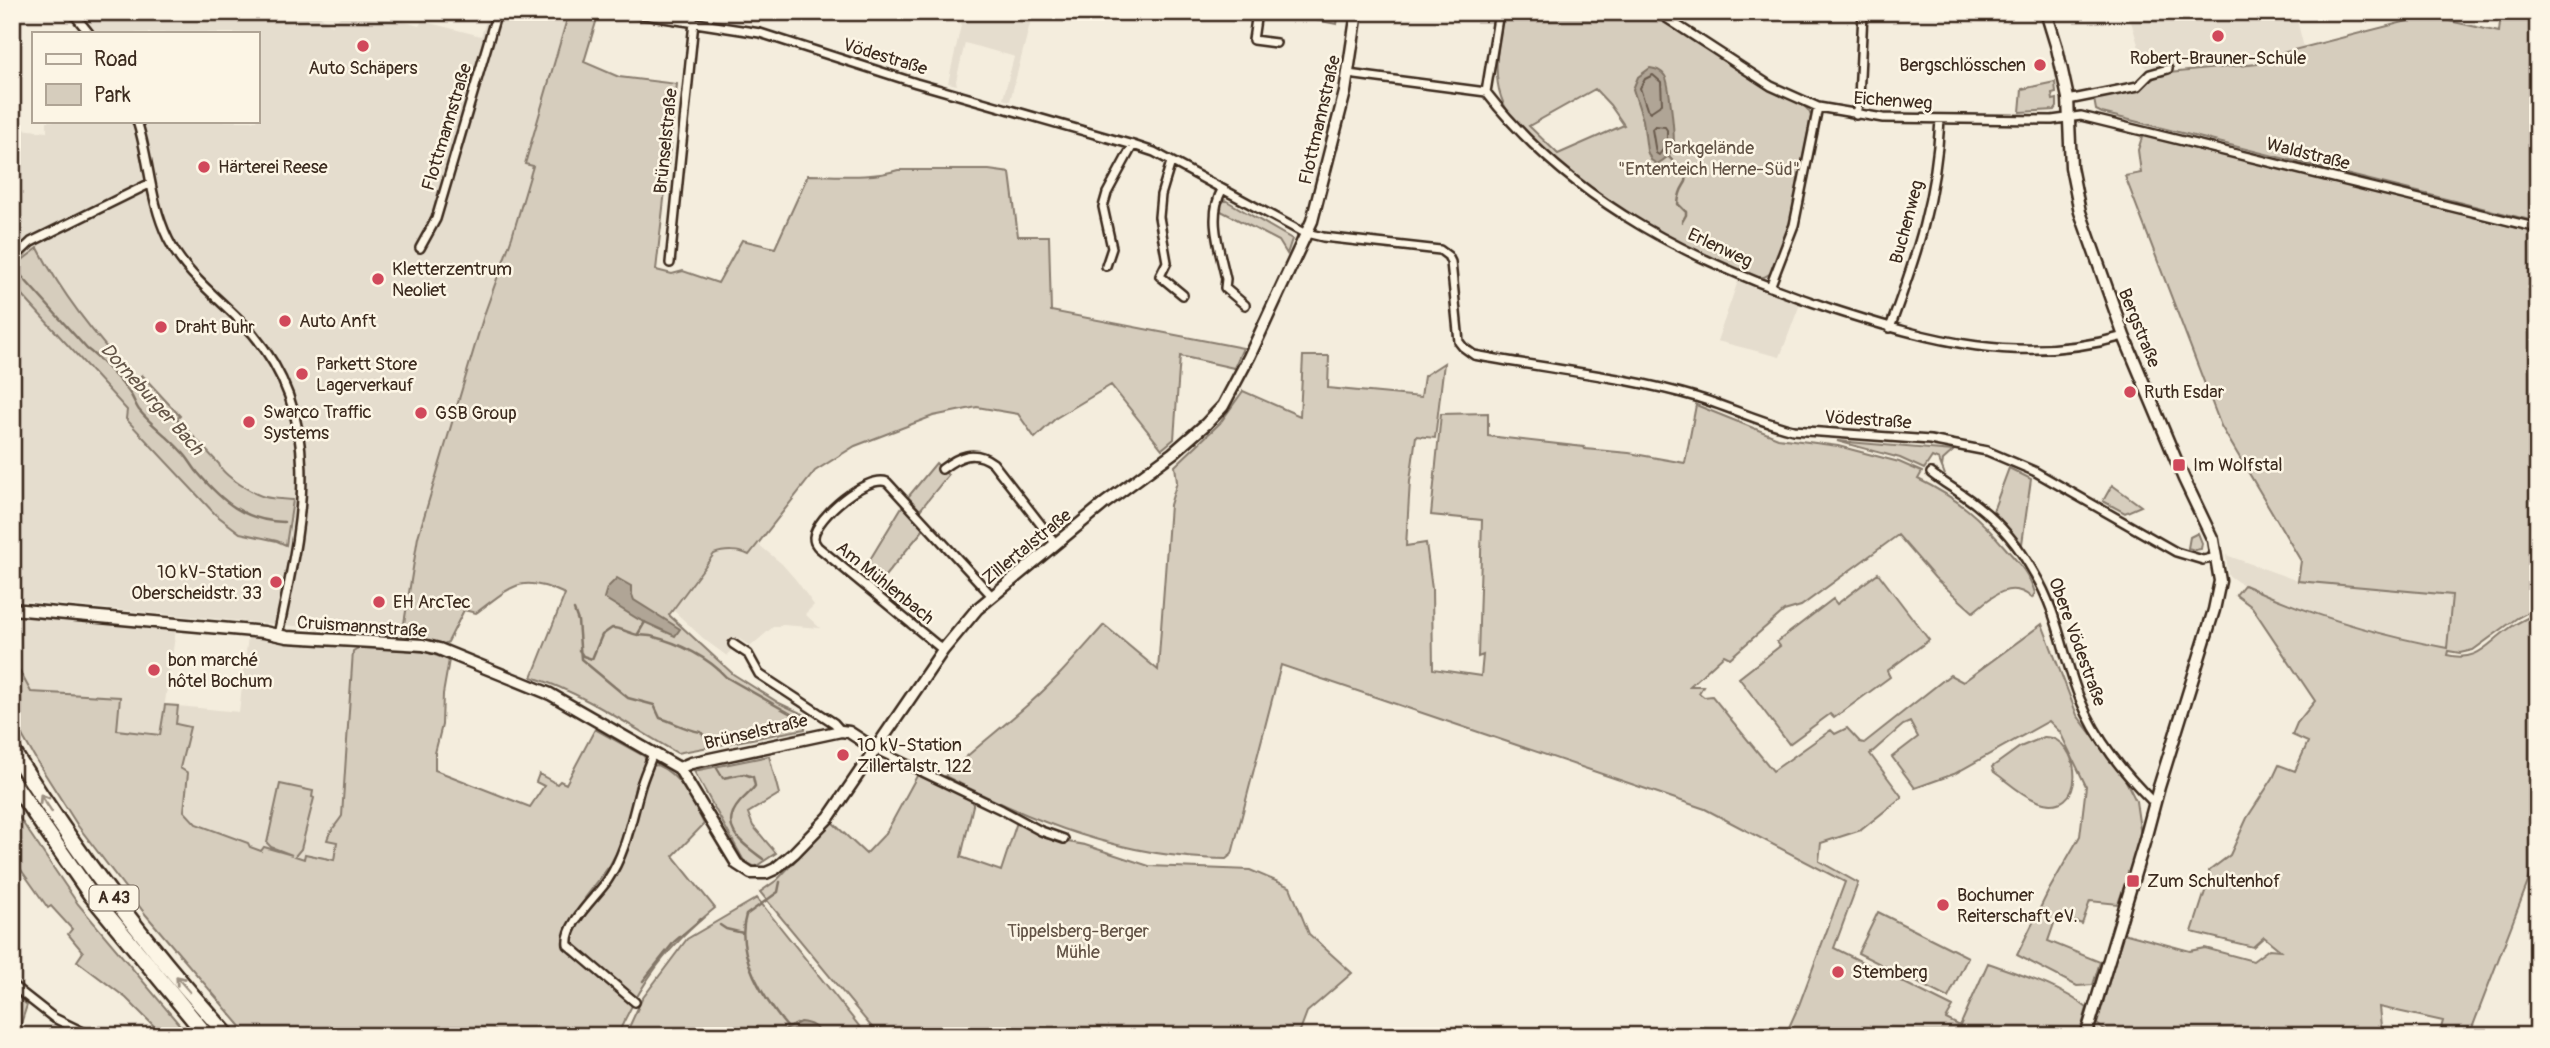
<svg xmlns="http://www.w3.org/2000/svg" width="2550" height="1048" viewBox="0 0 2550 1048" font-family="Pangolin,sans-serif">
<style>
.built{fill:#e5ddce}
.green{fill:#d6cdbd;stroke:#887c6e;stroke-width:2;fill-rule:evenodd}
.water{fill:#b0a596;stroke:#817466;stroke-width:2}
.lines{fill:none;stroke-linecap:round;stroke-linejoin:round}
.shore{stroke:#6a5b4e;stroke-width:2}
.stream{stroke:#817466;stroke-width:2.5}
.minor-casing{stroke:#3b2a1e;stroke-width:12}
.tertiary-casing{stroke:#3b2a1e;stroke-width:15}
.motorway-casing{stroke:#3b2a1e;stroke-width:19}
.minor{stroke:#fcf5e5;stroke-width:7}
.tertiary{stroke:#fcf5e5;stroke-width:10}
.motorway{stroke:#fcf5e5;stroke-width:14}
.oneway{stroke:#9c9082}
.poi-dot{fill:#d1495b;stroke:#fcf5e5;stroke-width:2.5}
.labels{text-anchor:middle;dominant-baseline:central;stroke-width:5;stroke-linejoin:round;paint-order:stroke}
.shield{fill:#fcf5e5;stroke:#75675a;stroke-width:2}
.shield-label{font-size:16px;font-weight:bold;fill:#3b2a1e}
.street-label{font-size:18px;fill:#3b2a1e;stroke:#fcf5e5}
.poi-label{font-size:18px;fill:#3b2a1e;stroke:#fcf5e5;text-anchor:start}
.park-label{font-size:18px;fill:#625346;stroke:#fcf5e5}
.water-label{font-size:19px;font-style:italic;fill:#645548;stroke:#fcf5e5}
</style>
<rect width="100%" height="100%" fill="#f4eddd"/>
<filter id="ink" filterUnits="userSpaceOnUse"><feTurbulence type="fractalNoise" baseFrequency=".0143" numOctaves="2"/><feDisplacementMap in="SourceGraphic" scale="14" xChannelSelector="R" yChannelSelector="G"/><feConvolveMatrix kernelMatrix="1 2 1 2 8 2 1 2 1" color-interpolation-filters="sRGB"/></filter>
<g filter="url(#ink)">
<path class="built" d="M78 12H316L332 26 344 12H370L419 26 422 21 481 36 489 12H569L525 164 534 165 418 537 402 636 12 600V222L15 185 12 167V128L47 132V121H257V33H94Z
M964 12H1033L1010 101 1003 99 1014 57 1012 56 965 43 956 81 957 85 948 83Z
M2128 12H2295L2304 48 2258 59 2145 67Z
M1738 281 1800 304 1780 357 1717 341Z
M758 544 782 564 796 580 814 605 805 614 820 628 783 625 773 627 751 646 739 639 727 656 705 640 673 610 714 554 722 551H737L749 555Z
M2226 555 2298 581 2452 595 2448 648 2352 627 2282 603 2238 582 2228 575Z
M14 616 176 630 160 735 116 730 120 697 31 692 12 657Z
M248 636 284 643 346 648 353 651 342 816 335 828 328 833 327 839 338 842 335 860 305 854 304 859 265 848 261 851 249 847 248 843 196 824 184 811 188 773 180 769 190 728 176 724 178 706 239 712Z"/>
<path class="green" d="M569 12H599L584 62 619 77 677 84 656 270 672 274 683 271 718 283 742 240 775 248 808 175C837 175 870 179 898 170H989L1010 173 1018 236H1049L1051 311 1243 348 1234 368 1180 356 1174 439 1162 449 1111 385 1056 418 1035 438 1018 414 977 407 933 416 855 446 815 471 749 555C739 550 724 550 714 554L669 615 733 674 779 703 809 717 805 723V729L677 753C630 726 583 693 532 677L565 594C521 573 512 586 476 613L464 610 448 642 442 645 402 636 418 537 484 315 512 237 533 166 525 164Z
M1306 12H1329V17L1338 19 1337 24 1305 18Z
M1503 12H1639C1689 28 1730 68 1776 93 1788 100 1807 102 1811 116L1794 210 1773 272 1764 277H1756C1675 243 1606 207 1541 147 1525 132 1508 118 1501 97 1492 70 1499 40 1503 12ZM1595 89 1610 105 1624 125 1558 154 1529 126Z
M2501 12H2538V222L2102 113 2096 110 2094 99 2140 89 2159 74 2257 64 2258 59 2427 16 2499 32Z
M2055 82 2056 93 2052 94 2053 100 2057 99V107L2055 110 2020 112 2022 89Z
M2143 134 2538 233V607L2517 618 2473 650 2460 653 2448 651 2447 655C2477 662 2485 646 2507 630 2517 622 2527 618 2538 613V856L2469 1036H2439L2443 1021 2379 1007 2382 1036H2111L2097 1024 2123 933 2190 951 2205 948 2253 961 2269 949 2280 950 2264 937 2253 947 2192 932 2210 876 2209 871 2230 855 2247 818 2273 778 2279 765 2295 771 2308 742 2292 735 2297 723 2315 701 2252 607 2236 595 2244 585C2310 615 2377 635 2447 648L2452 595 2298 581 2301 561 2221 426 2125 176 2141 173 2138 150Z
M1225 200 1292 239 1287 254 1279 241 1219 210 1221 204Z
M38 248C63 296 98 340 136 380L142 375 180 416 177 419 219 464C222 475 253 494 265 497 273 499 284 499 293 500L286 545 277 541 240 533 215 514 126 419 127 410 12 284V268Z
M1303 356H1329L1328 388 1421 397 1424 376 1444 363 1435 438 1416 436 1410 481 1406 546 1426 543 1432 589 1433 669 1481 676 1483 655 1478 657 1482 520 1431 515 1441 414 1488 413V436L1584 447 1585 449 1629 453 1685 463 1696 405 1778 438 1838 446 1899 462 1922 472 1918 479C1959 499 1979 517 2008 551 2020 564 2030 576 2035 593L2032 598C2010 579 1991 597 1973 612L1935 578 1898 535 1801 606 1784 611 1730 658 1724 655 1690 686H1703L1699 693 1704 697 1712 696 1773 771 1831 730 1835 734 1847 728 1860 742 1864 743 1950 675 1963 682 2042 624 2077 715 2126 781 2136 801 2141 836 2118 904 2090 901 2082 924 2057 915 2048 941 2100 962 2093 985 2077 986 2017 955 2049 890 2080 836 2086 786 2060 732 2049 721 1954 774 1915 788 1892 757 1918 737 1910 722 1903 725 1870 754 1902 797 1861 830 1821 843 1819 861 1858 883 1834 948 1953 1007 1946 1019 1960 1026 1988 963C2019 974 2062 987 2087 1008L2079 1036H1785L1799 1005 1845 882 1705 809 1281 665 1232 854 1226 859C1124 858 1035 823 945 776 971 751 998 731 1024 708 1054 683 1078 654 1104 625L1158 670 1170 505 1177 482 1175 466 1220 423 1243 391 1300 416Z
M1837 441 1953 451 1943 460 1942 467 1945 475 1939 460 1932 457 1924 469 1900 458Z
M936 463 948 475 920 510 908 497Z
M2009 468 2031 479 2022 544 1993 511Z
M2112 485 2141 506 2125 513 2103 501Z
M903 505 924 529 875 588 860 576Z
M2198 533 2202 543 2201 549 2195 550 2188 548 2190 537Z
M1878 573 1929 640 1887 671 1890 677 1834 718 1830 714 1789 744 1739 678 1780 646 1777 642 1833 599 1837 604Z
M362 646 426 652 449 660 443 694 442 725 435 753V770L530 807 544 786 536 782 539 774 557 784 560 781 566 784 595 729 644 756 646 761 635 786 627 832 610 865 585 898 593 905C631 864 632 815 653 766L657 765C681 775 693 802 704 824L673 856 715 908C666 948 643 979 617 1036H249L146 915 78 826 38 763 12 718V657L31 692 120 697 117 730 160 735 165 705 178 706 176 724 190 727 180 768 188 773 184 811 196 824 248 843 250 847 261 851 264 847 292 855 271 847 267 843 280 784 313 791 312 797 314 798 301 849 295 856 304 859 305 854 334 860 337 842 327 840C329 831 337 824 342 816L353 651Z
M2044 737C2083 736 2089 823 2035 800 2020 794 2007 781 1994 772L1992 767 2020 747Z
M769 756 779 794 748 813 753 826 776 853 755 867 744 861 694 771Z
M918 774 974 801 961 857 1001 871 1017 822 1045 838 1085 845 1149 866 1250 870 1290 887 1309 934 1352 973 1307 1012 1298 1036H952L943 1026 930 1036H879L760 892 777 880 832 822 866 854 886 833Z
M12 807 78 904 189 1036H150L155 1027 126 998 77 961 83 952 68 934 72 929 51 906 48 908 12 857Z
M757 898 867 1036H823C810 1016 790 1025 774 1036H625L642 999 687 939Z
M1878 912 1968 957 1948 998 1858 953Z
M12 991 27 1005 17 1036 12 1035Z"/>
<path class="water" d="M1650 68C1656 69 1661 70 1665 76 1669 81 1676 141 1673 148 1670 156 1664 160 1657 164L1651 160 1647 151 1643 120 1633 89 1638 77Z
M617 578 631 586V592L634 600 680 629 675 636 638 619 604 598 607 588Z
M800 1022C811 1023 817 1027 823 1036H774Z"/>
<g class="lines">
<path class="shore" d="M1653 75 1661 82 1662 104 1650 112 1647 109 1640 88 1645 79Z
M1655 126 1665 127 1667 130V144L1659 155 1656 153 1652 129Z"/>
<path class="stream" d="M1668 156C1701 189 1680 174 1678 204L1686 212V215L1682 222
M16 270 87 349C97 356 124 384 131 395 134 400 136 406 139 410 151 425 168 436 181 451 188 457 192 466 198 473 222 501 244 521 284 522
M574 610 578 621 581 659 628 698 654 705 660 718C674 722 686 730 701 732L712 747
M638 634 645 622
M579 650 583 656 592 659 602 635 612 628C622 628 628 633 638 635 643 636 649 635 654 637 679 643 709 658 726 677L798 718
M717 768 723 778 744 774 753 777 755 786C751 792 745 796 740 802 717 828 743 844 763 859
M780 882 778 892 746 915C734 953 765 1001 788 1028
M720 925 726 929 743 933
M643 981 674 942 701 919"/>
<g class="minor-casing">
<path id="minor" d="M72 12 89 33
M625 12 760 33 916 83 1133 145 1154 152 1302 232 1323 237 1440 250 1448 256 1451 262 1459 342 1463 347 1474 355C1548 369 1624 376 1696 397 1729 407 1760 422 1793 430L1930 440 1987 451 2034 471 2176 552 2203 560 2217 557
M1257 12 1253 40 1276 43
M1657 12 1771 86 1818 107 1883 118 2052 120 2081 116 2538 228
M1348 74 1486 92C1574 205 1699 265 1832 309 1931 341 2020 366 2124 336
M1486 92 1499 12
M2068 100 2138 86 2150 74 2168 69
M1856 115 1859 98 1863 12
M137 121C150 161 149 199 168 239 187 278 226 303 253 334 329 424 299 532 278 635
M1171 162 1161 195 1159 217 1167 262 1160 276 1183 295
M1222 190C1207 217 1220 250 1226 279L1225 288 1245 305
M420 248 436 219 497 12
M12 260 31 242 149 184
M670 263 694 22
M1106 266 1112 248 1103 207 1107 193 1133 145
M1770 287 1794 225 1818 107
M1890 328C1917 254 1936 199 1940 120
M942 469C959 456 974 449 993 463L1056 544
M1931 473C1946 485 1964 494 1979 507 2002 525 2020 548 2034 573 2058 612 2063 657 2080 699 2097 741 2123 772 2154 803
M733 644 748 654 759 674 834 723 841 731
M943 650 818 547C815 543 814 542 814 537 816 517 867 474 887 482L992 596
M875 749 1002 810 1041 831 1064 839
M12 985 54 1018 91 1036
M635 1002 568 945C565 924 595 898 607 881 626 853 631 821 640 789 643 777 649 765 653 753"/>
</g>
<g class="tertiary-casing">
<path id="tertiary" d="M2046 12 2057 48 2068 98 2071 167 2080 212 2124 336 2184 479 2213 540 2220 581 2214 610 2159 787 2144 843 2086 1036
M12 609 264 632 287 637 423 645 439 649 550 694 679 768 737 864 751 873H766L775 869 794 853 829 817 943 650 977 609 1105 503 1173 453 1206 424 1223 406 1249 357 1312 221 1345 92 1357 12
M679 768 691 763 841 731 849 732 875 749"/>
</g>
<g class="motorway-casing">
<path id="motorway" d="M12 750C75 852 148 947 228 1036
M12 781 91 895 207 1036"/>
</g>
<use href="#minor" class="minor"/>
<use href="#tertiary" class="tertiary"/>
<use href="#motorway" class="motorway"/>
</g>
<defs><path id="oneway-shaft" d="M-6 0H5M1.5-3L5.5 0L1.5 3" fill="none" stroke-width="1.6" stroke-linecap="round" stroke-linejoin="round" transform="scale(1.75)"/></defs>
<g class="oneway">
<use href="#oneway-shaft" transform="translate(46 803) rotate(-123)"/>
<use href="#oneway-shaft" transform="translate(183 984) rotate(-131)"/>
</g>
</g>
<g class="poi-dot">
<circle cx="2218" cy="36" r="7"/>
<circle cx="363" cy="46" r="7"/>
<circle cx="2040" cy="65" r="7"/>
<circle cx="204" cy="167" r="7"/>
<circle cx="378" cy="279" r="7"/>
<circle cx="285" cy="321" r="7"/>
<circle cx="161" cy="327" r="7"/>
<circle cx="302" cy="374" r="7"/>
<circle cx="2130" cy="392" r="7"/>
<circle cx="421" cy="413" r="7"/>
<circle cx="249" cy="422" r="7"/>
<rect x="2172" y="458" width="14" height="14" rx="3.5"/>
<circle cx="276" cy="582" r="7"/>
<circle cx="379" cy="602" r="7"/>
<circle cx="154" cy="670" r="7"/>
<circle cx="843" cy="755" r="7"/>
<rect x="2126" y="874" width="14" height="14" rx="3.5"/>
<circle cx="1943" cy="905" r="7"/>
<circle cx="1838" cy="972" r="7"/>
</g>
<g class="labels">
<rect class="shield" x="89.5" y="885.5" width="49" height="25" rx="5"/>
<g class="shield-label">
<text x="114" y="898">A 43</text>
</g>
<g class="street-label">
<text transform="translate(885 57) rotate(17)">Vödestraße</text>
<text transform="translate(1893 101) rotate(4)">Eichenweg</text>
<text transform="translate(1320 120) rotate(-77)">Flottmannstraße</text>
<text transform="translate(447 127) rotate(-73)">Flottmannstraße</text>
<text transform="translate(666 141) rotate(-84)">Brünselstraße</text>
<text transform="translate(2308 154) rotate(14)">Waldstraße</text>
<text transform="translate(1907 222) rotate(-75)">Buchenweg</text>
<text transform="translate(1720 248) rotate(25)">Erlenweg</text>
<text transform="translate(2139 328) rotate(68)">Bergstraße</text>
<text transform="translate(1868 420) rotate(4)">Vödestraße</text>
<text transform="translate(1027 547) rotate(-39)">Zillertalstraße</text>
<text transform="translate(885 583) rotate(39)">Am Mühlenbach</text>
<text transform="translate(362 627) rotate(4)">Cruismannstraße</text>
<text transform="translate(2077 642) rotate(70)">Obere Vödestraße</text>
<text transform="translate(756 732) rotate(-13)">Brünselstraße</text>
</g>
<g class="poi-label">
<text x="2218" y="58" text-anchor="middle">Robert-Brauner-Schule</text>
<text x="2026" y="65" text-anchor="end">Bergschlösschen</text>
<text x="363" y="68" text-anchor="middle">Auto Schäpers</text>
<text x="218" y="167">Härterei Reese</text>
<text x="392" y="269">Kletterzentrum<tspan x="392" dy="21">Neoliet</tspan></text>
<text x="299" y="321">Auto Anft</text>
<text x="175" y="327">Draht Buhr</text>
<text x="316" y="364">Parkett Store<tspan x="316" dy="21">Lagerverkauf</tspan></text>
<text x="2144" y="392">Ruth Esdar</text>
<text x="263" y="412">Swarco Traffic<tspan x="263" dy="21">Systems</tspan></text>
<text x="435" y="413">GSB Group</text>
<text x="2193" y="465">Im Wolfstal</text>
<text x="262" y="572" text-anchor="end">10 kV-Station<tspan x="262" dy="21">Oberscheidstr. 33</tspan></text>
<text x="393" y="602">EH ArcTec</text>
<text x="168" y="660">bon marché<tspan x="168" dy="21">hôtel Bochum</tspan></text>
<text x="857" y="745">10 kV-Station<tspan x="857" dy="21">Zillertalstr. 122</tspan></text>
<text x="2147" y="881">Zum Schultenhof</text>
<text x="1957" y="895">Bochumer<tspan x="1957" dy="21">Reiterschaft eV.</tspan></text>
<text x="1852" y="972">Stemberg</text>
</g>
<g class="park-label">
<text x="1709" y="148">Parkgelände<tspan x="1709" dy="21">"Ententeich Herne-Süd"</tspan></text>
<text x="1078" y="931">Tippelsberg-Berger<tspan x="1078" dy="21">Mühle</tspan></text>
</g>
<g class="water-label">
<text transform="translate(152 399) rotate(48)">Dorneburger Bach</text>
</g>
</g>
<rect width="2550" height="1048" fill="none" stroke="#fcf5e5" stroke-width="42"/>
<rect x="21" y="21" width="2508" height="1006" fill="none" stroke="#3b2a1e" stroke-width="2.5" filter="url(#ink)"/>
<rect x="32" y="32" width="228" height="91" fill="#fcf5e5" stroke="#afa495" stroke-width="2"/>
<rect x="46" y="54" width="35" height="10" fill="#fcf5e5" stroke="#afa495" stroke-width="2"/>
<text x="94" y="66" font-size="21" fill="#3b2a1e">Road</text>
<rect x="46" y="84" width="35" height="21" fill="#d6cdbd" stroke="#afa495" stroke-width="2"/>
<text x="94" y="102" font-size="21" fill="#3b2a1e">Park</text>
</svg>
